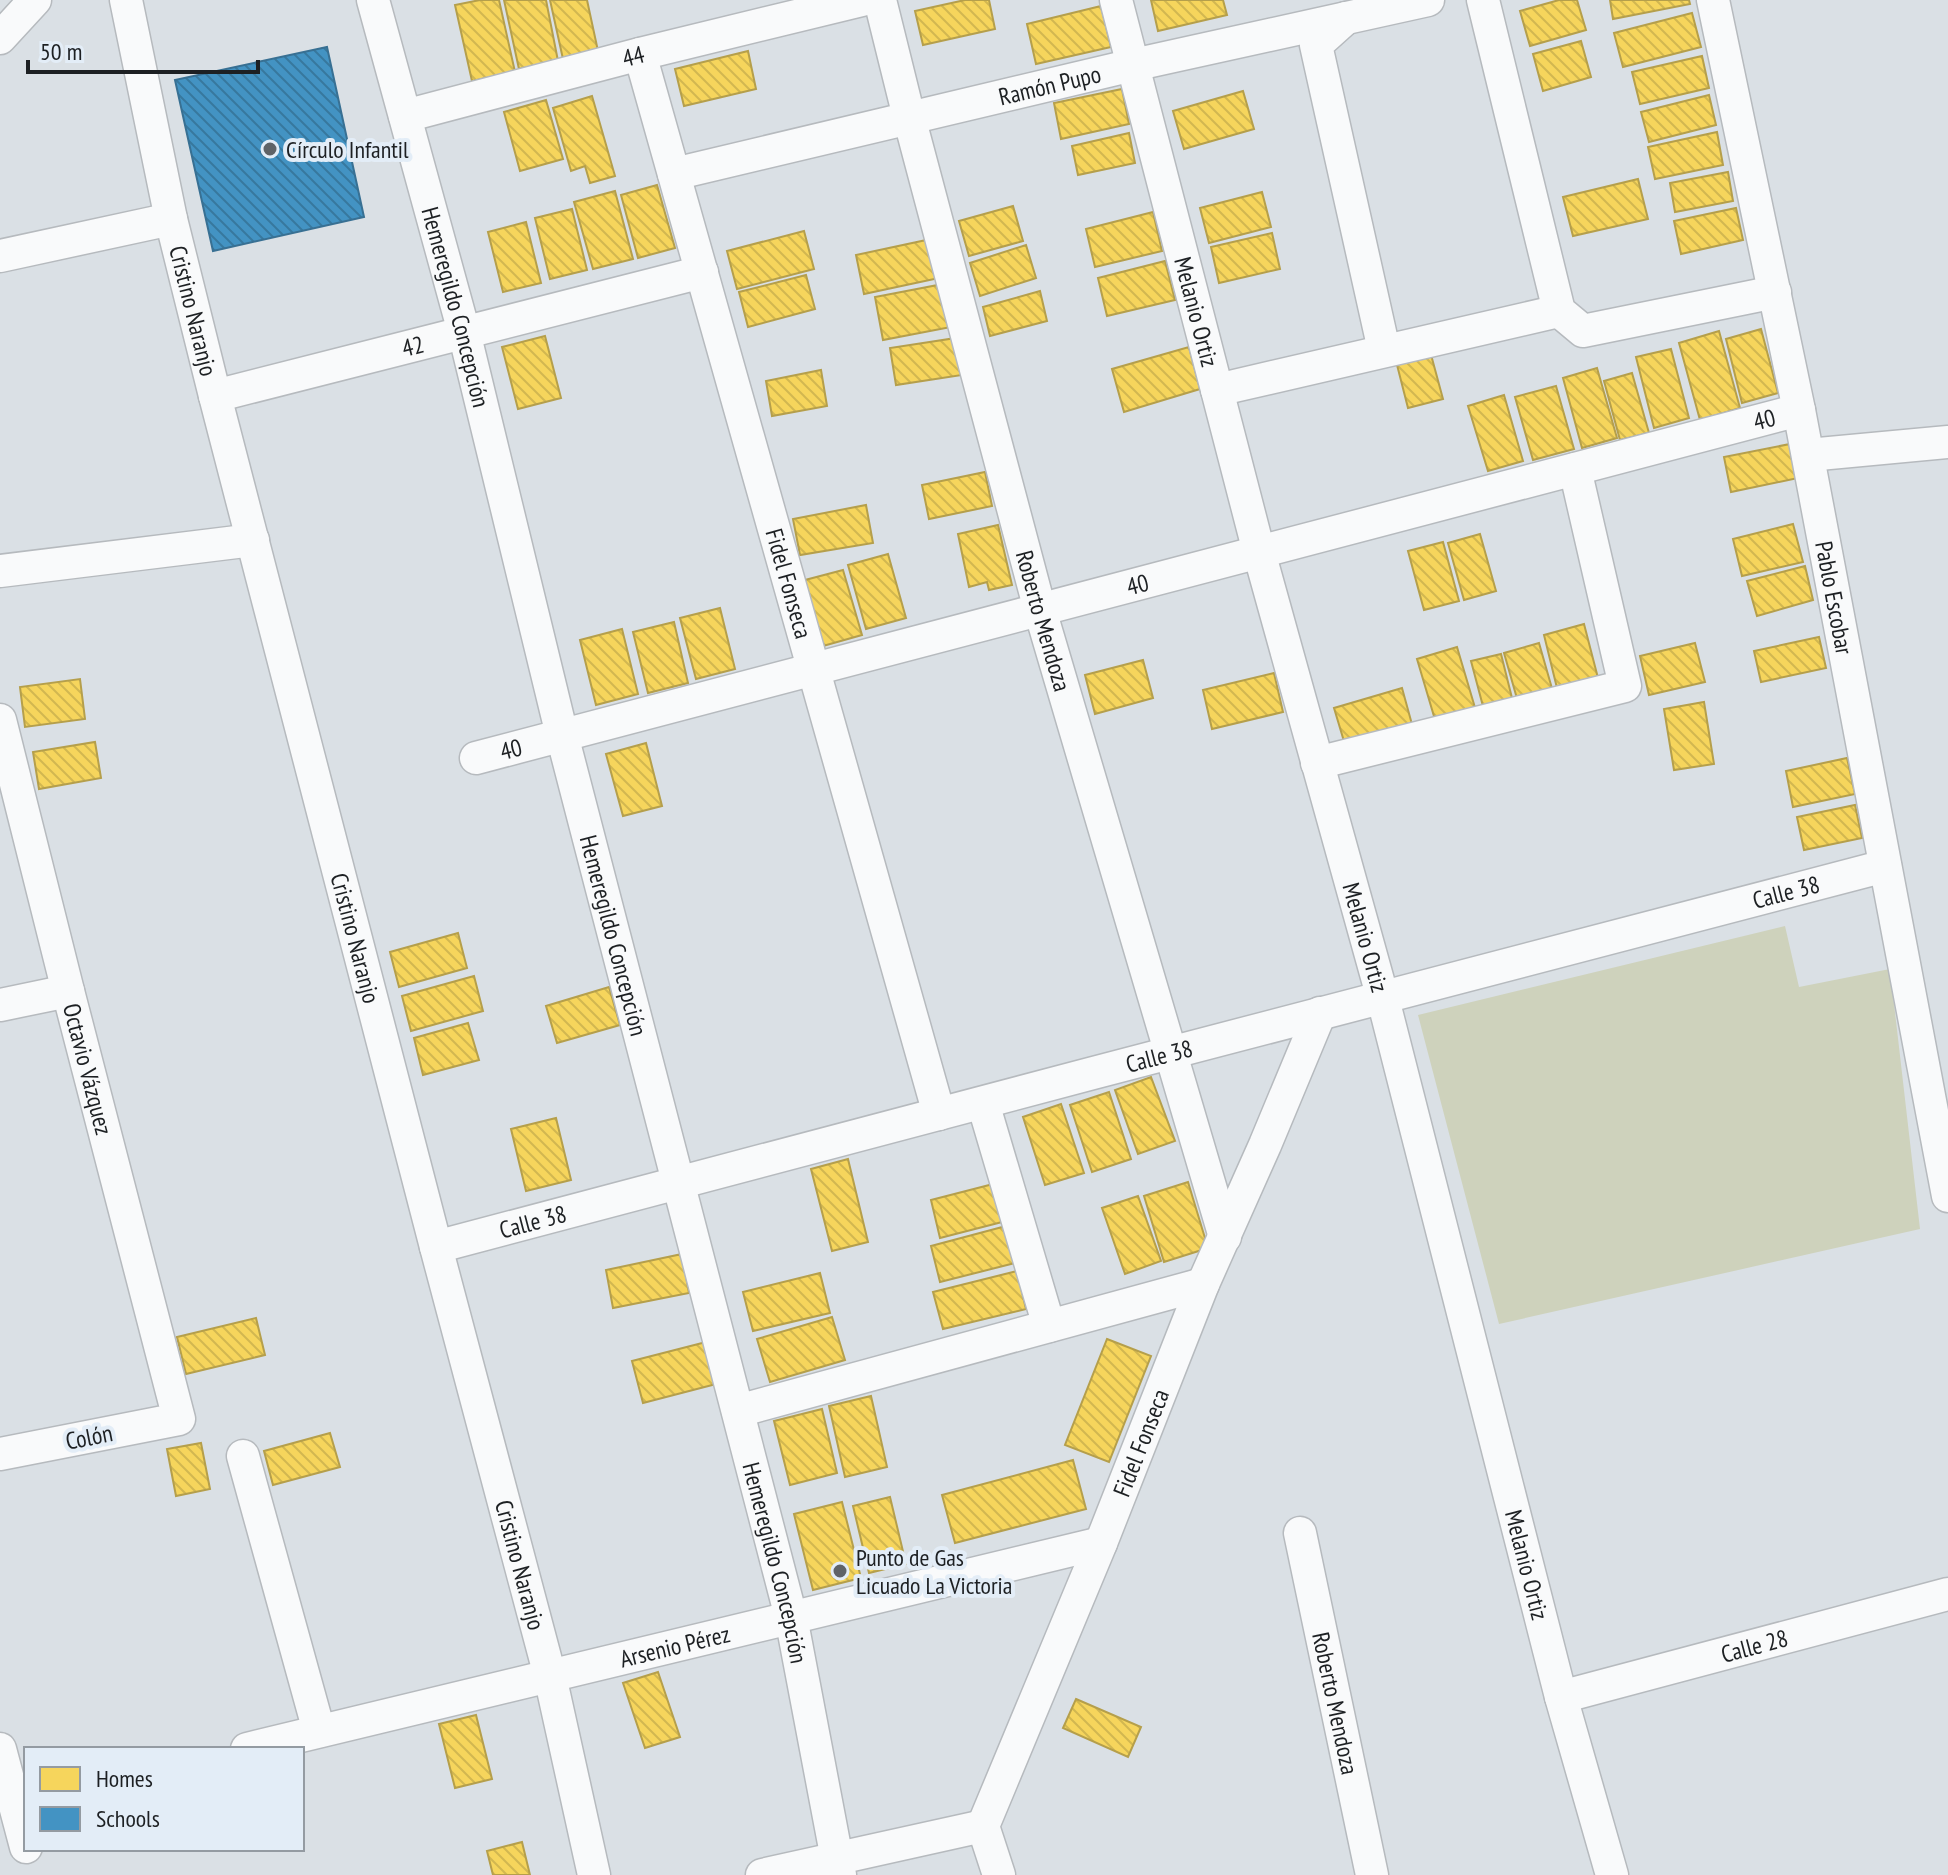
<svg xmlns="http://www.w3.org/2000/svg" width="1948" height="1875" viewBox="0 0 1948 1875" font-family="'PT Sans Narrow',sans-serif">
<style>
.green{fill:#ced2bc}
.homes{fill:url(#homes-back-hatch);stroke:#b59f4b;stroke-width:2}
.schools{fill:url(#schools-back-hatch);stroke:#387093;stroke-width:2}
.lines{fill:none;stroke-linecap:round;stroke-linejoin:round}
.minor-casing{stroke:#b6babe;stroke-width:35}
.minor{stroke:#f9fafb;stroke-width:32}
.poi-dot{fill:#5f6367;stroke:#e3edf7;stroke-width:3}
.labels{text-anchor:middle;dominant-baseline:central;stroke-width:8;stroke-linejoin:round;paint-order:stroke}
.street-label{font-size:24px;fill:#1d2023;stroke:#e3edf7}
.poi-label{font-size:24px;fill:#1d2023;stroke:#e3edf7;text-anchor:start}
</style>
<defs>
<pattern id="homes-back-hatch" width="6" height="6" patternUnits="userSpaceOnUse" patternTransform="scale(2)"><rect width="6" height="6" fill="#f6d55c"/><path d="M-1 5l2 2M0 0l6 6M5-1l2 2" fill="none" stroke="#d2b750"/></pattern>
<pattern id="schools-back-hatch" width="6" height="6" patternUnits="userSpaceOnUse" patternTransform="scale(2)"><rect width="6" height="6" fill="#4393c3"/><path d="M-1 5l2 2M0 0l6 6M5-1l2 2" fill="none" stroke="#37789e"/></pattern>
</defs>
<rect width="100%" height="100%" fill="#dae0e5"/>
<path class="green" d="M1785 926 1799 987 1890 969 1920 1229 1499 1324 1418 1015Z"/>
<path class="homes" d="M480 0H499L515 72 472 81 455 5Z
M504 0H546L558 61 519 69Z
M550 0H587L598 51 563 59Z
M965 0H989L995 29 923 45 915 11Z
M1151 0H1223L1227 15 1158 31Z
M1559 0H1577L1586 30 1530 46 1520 11Z
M1610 0H1689L1690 4 1613 19Z
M1101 6 1111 47 1036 64 1027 24Z
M1692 13 1701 47 1623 67 1614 33Z
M1581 41 1591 77 1543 91 1533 54Z
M748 51 756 89 684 106 675 69Z
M1702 56 1709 88 1640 104 1632 72Z
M1122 89 1129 124 1061 139 1054 103Z
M1243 91 1254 129 1184 149 1173 111Z
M1709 95 1716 125 1649 142 1641 112Z
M592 96 615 176 590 183 585 166 571 171 553 108Z
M546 100 563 159 520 171 504 112Z
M1717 132 1723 165 1655 179 1648 147Z
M1129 133 1135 163 1078 175 1072 146Z
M1728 172 1733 201 1675 212 1670 183Z
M1638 179 1648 219 1573 236 1563 197Z
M657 185 675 248 638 258 621 195Z
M615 191 633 259 593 269 574 202Z
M1262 192 1271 227 1209 243 1200 208Z
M1013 206 1023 241 969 256 959 221Z
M1736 208 1743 240 1681 254 1674 221Z
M572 209 587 270 550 279 535 218Z
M1153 212 1162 251 1095 267 1086 229Z
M526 222 541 283 503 292 488 232Z
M804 231 814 269 737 289 727 251Z
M1272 233 1280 269 1219 283 1211 247Z
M931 239 939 278 864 294 856 255Z
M1026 245 1036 278 980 296 970 263Z
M1165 261 1175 300 1107 316 1098 278Z
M806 275 815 309 748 327 739 292Z
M943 284 951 327 883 340 875 297Z
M1040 291 1047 321 990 336 983 307Z
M1761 329 1778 393 1742 403 1726 339Z
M1719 331 1740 408 1700 420 1679 343Z
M545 336 561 398 518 409 502 347Z
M956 338 962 375 896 385 890 348Z
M1189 347 1200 389 1124 412 1112 369Z
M1671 349 1689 418 1654 428 1636 357Z
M1430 351 1443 399 1408 408 1396 361Z
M1597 368 1617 438 1582 448 1563 378Z
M821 370 827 406 772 416 766 381Z
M1632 373 1649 433 1620 440 1604 381Z
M1556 386 1574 449 1533 460 1515 397Z
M1504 395 1523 461 1488 471 1468 406Z
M1790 444 1798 478 1731 492 1724 457Z
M985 472 992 506 929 519 922 485Z
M866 505 873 543 800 555 793 519Z
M1793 524 1803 562 1742 576 1733 539Z
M998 525 1012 585 989 590 987 582 969 587 958 534Z
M1480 534 1496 591 1464 600 1448 543Z
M1443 542 1459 601 1424 610 1408 551Z
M888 554 906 618 866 629 848 565Z
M1805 566 1813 600 1757 616 1747 581Z
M843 570 862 635 823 646 805 580Z
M720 608 735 669 696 679 680 618Z
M674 622 688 683 648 693 633 632Z
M1584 624 1598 678 1557 688 1544 635Z
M622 629 638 694 596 705 580 640Z
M1819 637 1826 668 1761 682 1754 651Z
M1539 643 1553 692 1518 702 1504 653Z
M1695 643 1705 682 1649 695 1640 656Z
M1457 647 1476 711 1436 723 1417 659Z
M1501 654 1513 702 1484 710 1471 661Z
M1143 660 1153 698 1095 714 1085 675Z
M1274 673 1283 712 1212 729 1203 690Z
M80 679 85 719 25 727 20 687Z
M1402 688 1413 728 1346 748 1334 708Z
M1704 702 1714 764 1674 770 1664 709Z
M95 742 101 778 39 789 33 752Z
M646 743 662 806 623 816 606 754Z
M1847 758 1855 794 1793 807 1786 771Z
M1855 805 1862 838 1804 850 1797 817Z
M458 933 467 968 399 987 390 952Z
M474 976 483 1011 411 1031 402 996Z
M609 987 620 1025 557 1043 546 1006Z
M468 1023 479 1060 423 1075 414 1038Z
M1151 1077 1175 1141 1138 1154 1115 1090Z
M1109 1092 1131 1159 1092 1172 1070 1105Z
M1061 1104 1084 1173 1045 1185 1023 1117Z
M556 1118 571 1180 526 1191 511 1129Z
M848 1159 868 1242 832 1251 811 1169Z
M1188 1182 1208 1248 1164 1262 1144 1196Z
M997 1183 1006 1221 940 1238 931 1200Z
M1138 1196 1161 1261 1125 1274 1102 1208Z
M1006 1226 1015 1263 940 1282 931 1246Z
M682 1254 689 1293 613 1308 606 1270Z
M1017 1271 1026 1309 943 1329 933 1292Z
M820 1273 830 1313 753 1331 743 1292Z
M832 1317 845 1360 770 1382 757 1339Z
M256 1318 265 1355 186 1374 177 1337Z
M1107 1339 1151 1356 1109 1462 1065 1445Z
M710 1341 720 1383 643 1403 632 1361Z
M871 1396 887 1467 845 1477 829 1406Z
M822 1409 837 1473 790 1485 774 1421Z
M330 1433 340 1467 273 1485 264 1451Z
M201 1443 210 1489 176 1496 167 1449Z
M1073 1460 1086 1509 955 1543 942 1495Z
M890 1497 906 1564 869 1573 853 1506Z
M842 1502 861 1578 813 1590 794 1514Z
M658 1672 680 1737 645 1748 623 1683Z
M1076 1699 1141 1727 1128 1757 1063 1728Z
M476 1715 492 1779 455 1788 439 1724Z
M522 1842 530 1875H493L487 1851Z"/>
<path class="schools" d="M327 47 364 217 213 251 175 80Z"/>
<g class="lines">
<g class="minor-casing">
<g id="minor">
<path id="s1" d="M126 0 171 219 215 396 436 1247 550 1676 594 1875"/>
<path id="s2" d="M373 0 464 332 562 735 791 1617 840 1875"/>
<path id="s3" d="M880 0 909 117 1040 610 1225 1237"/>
<path id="s4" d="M1116 0 1259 552 1382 995 1561 1697 1612 1875"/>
<path d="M1483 0 1559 311 1583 331 1775 292"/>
<path id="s5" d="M1713 0 1799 410 1948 1196"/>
<path d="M1346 18 1316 45 1384 350"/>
<path d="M0 38 35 0"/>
<path id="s6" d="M640 54 939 1114"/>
<path id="s7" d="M405 116 640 54 862 0"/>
<path id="s8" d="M674 174 1133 65 1428 0"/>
<path d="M0 256 171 219"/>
<path d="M1217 390 1559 311"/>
<path id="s9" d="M215 396 702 272"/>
<path d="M1808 455 1948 442"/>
<path d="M0 571 253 540"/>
<path id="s10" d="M0 720 68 991 179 1419 0 1454"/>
<path id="s11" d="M476 758 1799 410"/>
<path d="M1317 763 1625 686 1575 469"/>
<path d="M0 1005 68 991"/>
<path d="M983 1103 1049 1326"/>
<path id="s12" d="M436 1247C919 1119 1401 991 1885 866"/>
<path d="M738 1411 1203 1284"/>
<path d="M243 1456 319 1731"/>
<path id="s13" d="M1300 1533 1372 1875"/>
<path id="s14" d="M1561 1697 1948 1594"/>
<path d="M0 1749 26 1847"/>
<path id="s15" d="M247 1749 1101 1543"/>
<path d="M762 1875 983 1826"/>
<path id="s16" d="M999 1875 983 1826 1101 1543 1203 1284 1265 1145 1320 1013"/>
</g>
</g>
<use href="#minor" class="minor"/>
</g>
<g class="poi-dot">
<circle cx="270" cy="149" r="8"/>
<circle cx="840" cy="1571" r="8"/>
</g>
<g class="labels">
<g class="street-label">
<text stroke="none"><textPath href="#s7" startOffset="236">44</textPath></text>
<text stroke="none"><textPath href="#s8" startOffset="386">Ramón Pupo</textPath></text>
<text stroke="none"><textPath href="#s2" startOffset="318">Hemeregildo Concepción</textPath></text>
<text stroke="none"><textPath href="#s1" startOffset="318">Cristino Naranjo</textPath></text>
<text stroke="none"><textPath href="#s4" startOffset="322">Melanio Ortiz</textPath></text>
<text stroke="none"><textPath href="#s9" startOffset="204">42</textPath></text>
<text stroke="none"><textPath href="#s11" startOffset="1332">40</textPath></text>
<text stroke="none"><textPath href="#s6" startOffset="550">Fidel Fonseca</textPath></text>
<text stroke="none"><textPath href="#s11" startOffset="684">40</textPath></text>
<text stroke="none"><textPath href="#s5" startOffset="610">Pablo Escobar</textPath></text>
<text stroke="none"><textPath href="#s3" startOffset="642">Roberto Mendoza</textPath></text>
<text stroke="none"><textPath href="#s11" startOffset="36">40</textPath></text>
<text stroke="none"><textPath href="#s12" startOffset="1396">Calle 38</textPath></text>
<text stroke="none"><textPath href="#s2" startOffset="966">Hemeregildo Concepción</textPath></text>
<text stroke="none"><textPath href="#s4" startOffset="970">Melanio Ortiz</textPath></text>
<text stroke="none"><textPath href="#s1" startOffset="966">Cristino Naranjo</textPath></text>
<text stroke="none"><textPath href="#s12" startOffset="748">Calle 38</textPath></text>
<text stroke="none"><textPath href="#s10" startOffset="360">Octavio Vázquez</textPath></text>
<text stroke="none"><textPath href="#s12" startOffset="100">Calle 38</textPath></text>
<text transform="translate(89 1437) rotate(-11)">Colón</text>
<text stroke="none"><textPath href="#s16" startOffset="466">Fidel Fonseca</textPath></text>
<text stroke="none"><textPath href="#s2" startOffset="1614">Hemeregildo Concepción</textPath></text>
<text stroke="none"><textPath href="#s4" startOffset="1618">Melanio Ortiz</textPath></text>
<text stroke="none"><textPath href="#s1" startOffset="1614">Cristino Naranjo</textPath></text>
<text stroke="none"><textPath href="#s14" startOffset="200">Calle 28</textPath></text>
<text stroke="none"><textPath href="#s15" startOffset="440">Arsenio Pérez</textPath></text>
<text stroke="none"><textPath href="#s13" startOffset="174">Roberto Mendoza</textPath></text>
</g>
<g class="poi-label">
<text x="286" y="149">Círculo Infantil</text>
<text x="856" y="1557">Punto de Gas<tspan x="856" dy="28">Licuado La Victoria</tspan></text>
</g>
</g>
<rect x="24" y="1747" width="280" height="104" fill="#e3edf7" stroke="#949ba2" stroke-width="2"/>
<rect x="40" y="1767" width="40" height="24" fill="#f6d55c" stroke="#949ba2" stroke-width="2"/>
<text x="96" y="1787" font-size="24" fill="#1d2023">Homes</text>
<rect x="40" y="1807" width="40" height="24" fill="#4393c3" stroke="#949ba2" stroke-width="2"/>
<text x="96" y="1827" font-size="24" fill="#1d2023">Schools</text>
<path d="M28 60v12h230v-12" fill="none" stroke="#1d2023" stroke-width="4"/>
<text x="40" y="60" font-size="24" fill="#1d2023" stroke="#e3edf7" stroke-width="6" paint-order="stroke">50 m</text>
</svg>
